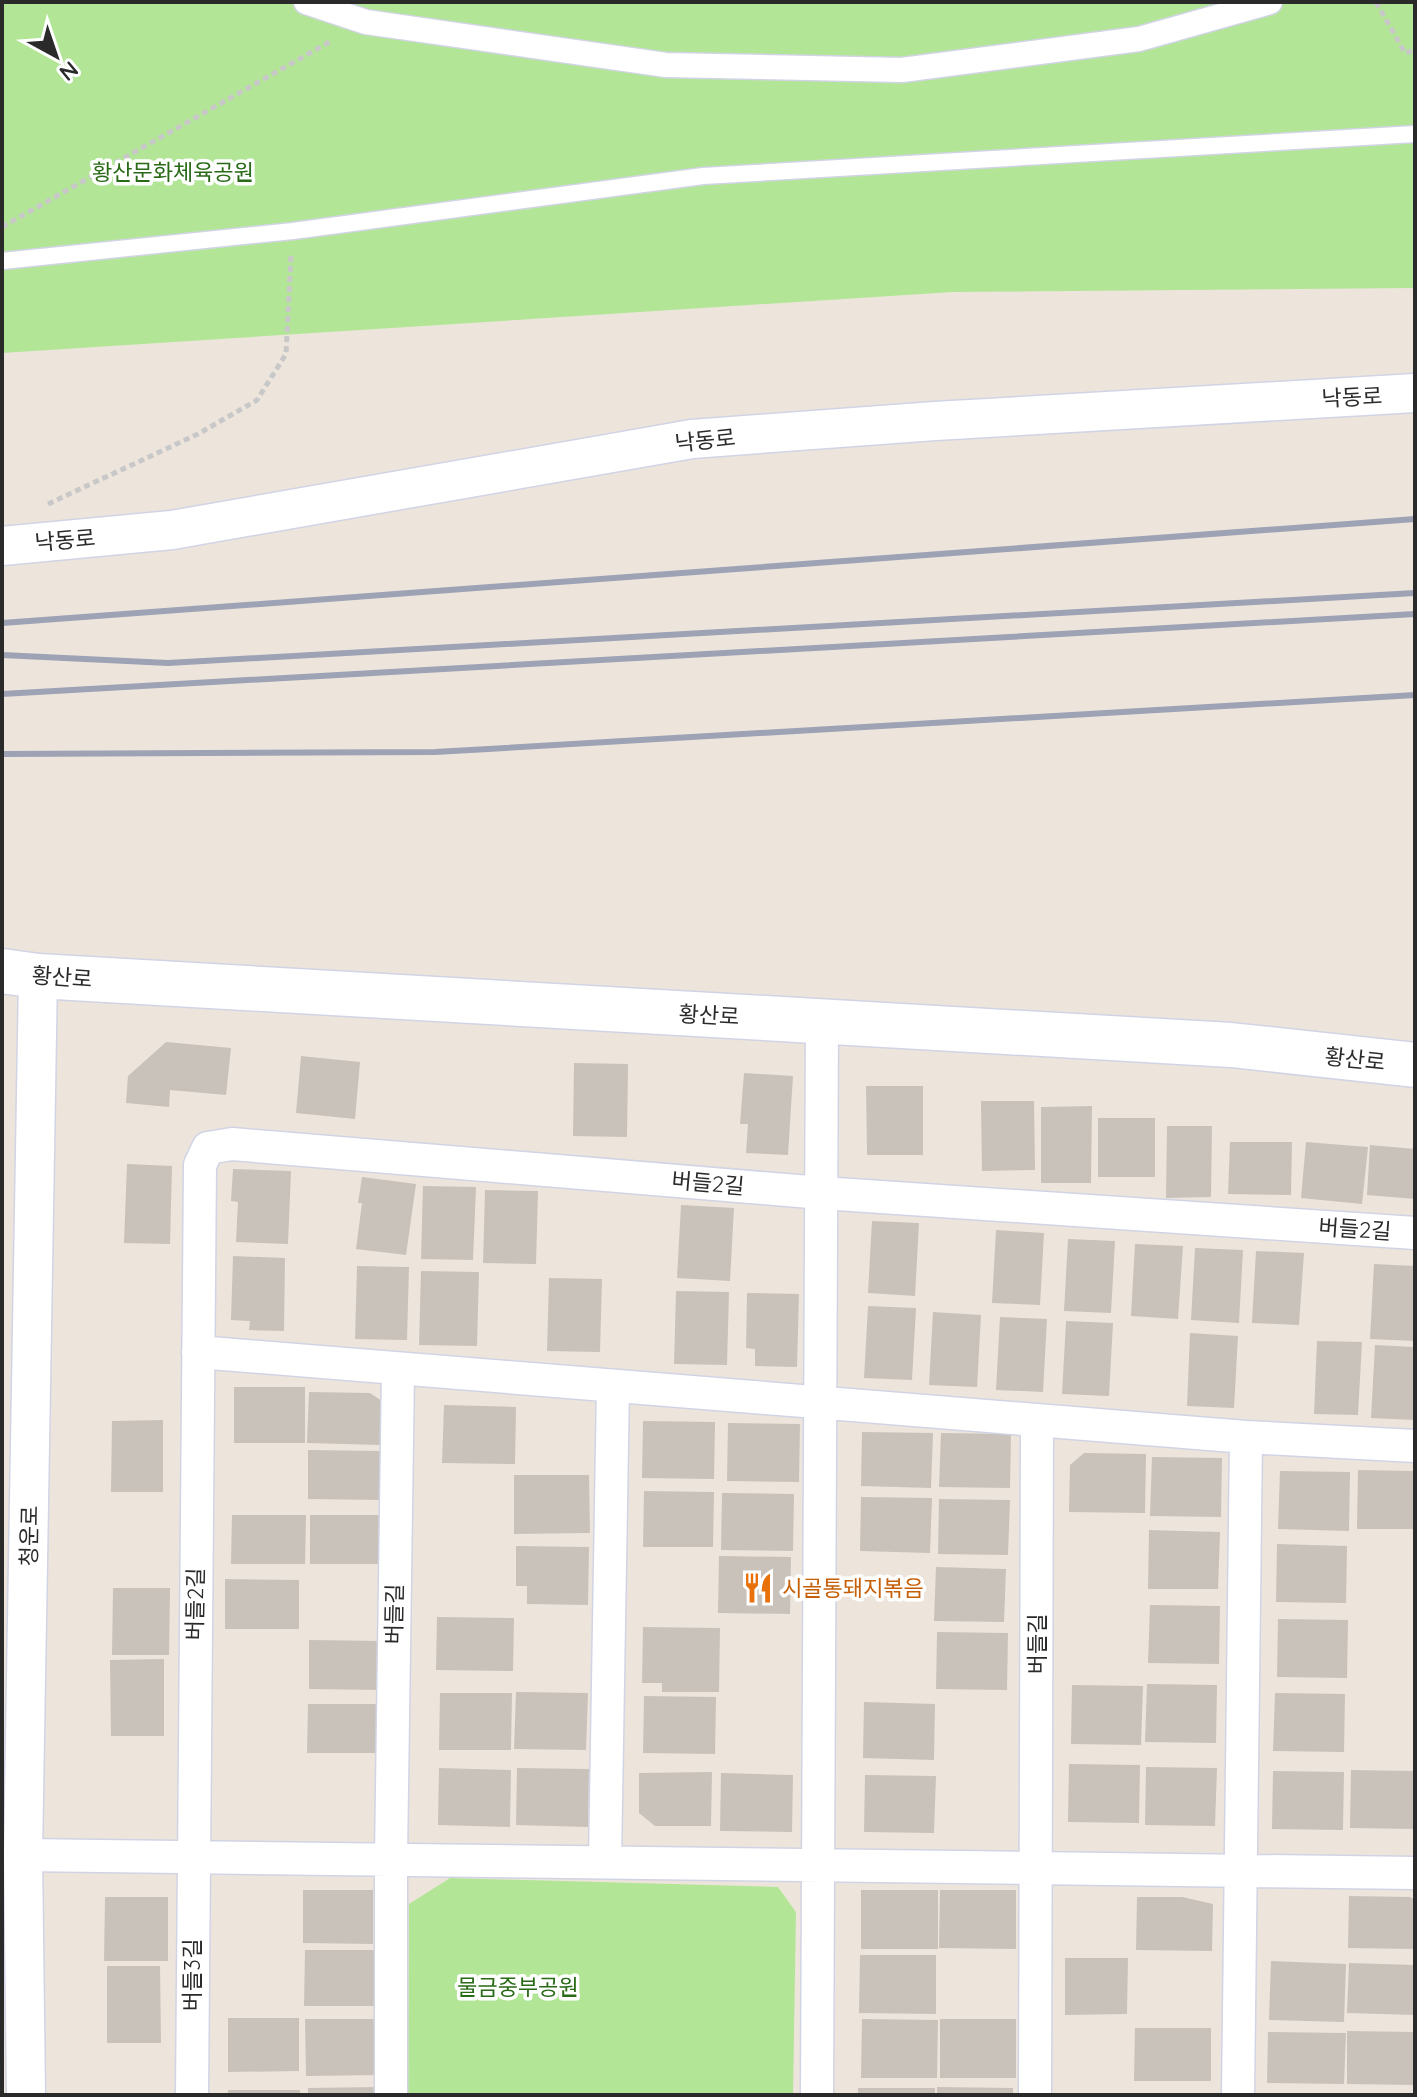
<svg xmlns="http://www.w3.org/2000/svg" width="1417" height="2097" viewBox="0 0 1417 2097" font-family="Quicksand,'Noto Sans KR',sans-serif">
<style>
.green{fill:#b2e696}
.building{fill:#c8c2bb}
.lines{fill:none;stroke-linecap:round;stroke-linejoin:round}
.service-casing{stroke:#d1d4e4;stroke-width:19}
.pedestrian-casing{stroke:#d1d4e4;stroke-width:27}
.minor-casing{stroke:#d1d4e4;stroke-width:35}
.tertiary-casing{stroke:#d1d4e4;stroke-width:41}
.secondary-casing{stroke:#d1d4e4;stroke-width:47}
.path{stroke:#c8c8c8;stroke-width:5;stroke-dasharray:6 4;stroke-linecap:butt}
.service{stroke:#fff;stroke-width:16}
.pedestrian{stroke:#fff;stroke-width:24}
.minor{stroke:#fff;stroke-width:32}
.tertiary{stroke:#fff;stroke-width:38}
.secondary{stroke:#fff;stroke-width:44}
.rail{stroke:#9ea2b5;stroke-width:6}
.labels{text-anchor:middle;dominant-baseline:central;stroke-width:7;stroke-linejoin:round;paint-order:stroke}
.park-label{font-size:22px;fill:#296a17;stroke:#fff}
.street-label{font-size:22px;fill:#2a2a2a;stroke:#fff}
.food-label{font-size:22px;fill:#c56008;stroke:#fff;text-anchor:start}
</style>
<rect width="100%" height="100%" fill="#ede5dc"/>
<path class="green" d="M2 2H1415V288L953 292 2 353Z
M450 1878 778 1887 796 1912 793 2095H408L409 1904Z"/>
<path class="building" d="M166 1042 231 1048 226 1095 170 1090 169 1107 126 1103 128 1076Z
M301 1056 360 1062 355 1119 296 1113Z
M574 1063 628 1064 627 1137 573 1136Z
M744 1073 793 1076 788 1155 746 1153 748 1124H740Z
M866 1086H923V1155H867Z
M981 1101H1034L1035 1170 982 1171Z
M1092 1106 1091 1183H1041V1107Z
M1098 1118H1155V1177H1098Z
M1167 1126H1212L1211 1197 1166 1198Z
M1230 1142H1292L1291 1195 1228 1194Z
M1306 1142 1368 1147 1362 1204 1301 1198Z
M1370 1145 1415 1149V1199L1367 1195Z
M127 1164 172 1166 170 1244 124 1243Z
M233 1169 291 1171 288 1244 236 1242 238 1202 231 1201Z
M362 1177 416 1184 406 1255 356 1249 362 1203H358Z
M423 1186 476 1187 473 1260 421 1259Z
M485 1190 538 1191 536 1264 483 1263Z
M681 1205 734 1208 730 1281 677 1278Z
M872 1221 919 1223 915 1296 868 1293Z
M996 1230 1044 1233 1040 1305 992 1303Z
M1068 1239 1115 1241 1111 1313 1064 1311Z
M1135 1244 1183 1246 1178 1319 1131 1316Z
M1195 1248 1243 1250 1239 1323 1191 1320Z
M1256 1251 1304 1253 1299 1325 1252 1323Z
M233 1256 285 1258 284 1331 249 1330 250 1321 231 1320Z
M1374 1264 1415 1266V1341L1370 1339Z
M357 1266 409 1267 407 1340 355 1339Z
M421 1271 479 1272 477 1346 419 1345Z
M549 1278 602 1279 600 1352 547 1351Z
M676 1291 729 1292 727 1365 674 1364Z
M747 1293 799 1294 797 1367 755 1366V1349L746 1348Z
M868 1306 916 1308 912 1380 864 1378Z
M933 1312 981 1315 977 1387 929 1385Z
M1000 1317 1047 1319 1043 1392 996 1390Z
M1066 1321 1113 1323 1109 1396 1062 1394Z
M1190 1333 1238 1336 1234 1408 1187 1406Z
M1317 1341 1362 1342 1358 1415 1314 1414Z
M1375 1345 1415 1347V1420L1371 1418Z
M234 1387H305V1443H234Z
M309 1392 370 1393 382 1401 381 1445 307 1443Z
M444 1405 516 1407 515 1464 442 1463Z
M163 1420V1492H111L112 1421Z
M643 1421 715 1422 714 1479 642 1478Z
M728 1423 800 1424 799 1482 727 1481Z
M862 1432 933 1433 931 1488 861 1486Z
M941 1433 1011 1434 1010 1488 939 1487Z
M308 1450 382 1451V1500L308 1499Z
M1084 1453 1146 1454 1145 1513 1069 1512 1070 1465Z
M1152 1457 1222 1458 1221 1517 1150 1516Z
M1358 1470 1415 1471V1529H1357Z
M1280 1471 1350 1472 1349 1531 1278 1529Z
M514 1475H589L590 1533 514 1534Z
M644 1491 714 1492 713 1547H643Z
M722 1493 794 1494 793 1551 721 1550Z
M861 1497 932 1498 930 1553 860 1551Z
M939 1499 1010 1500 1008 1555 938 1554Z
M232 1515H306L305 1564H231Z
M310 1515H380L379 1564H310Z
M1149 1530 1220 1532 1218 1589H1148Z
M1277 1544 1347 1546 1346 1603 1276 1602Z
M516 1546 589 1547 588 1605 527 1604V1586H516Z
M719 1556 791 1557 790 1614 718 1613Z
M936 1567 1006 1569 1004 1622 934 1621Z
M225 1579 299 1580V1629H225Z
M113 1588H170L169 1655H112Z
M1150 1605 1220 1606 1219 1664 1148 1663Z
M437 1617 514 1618 513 1671 436 1670Z
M1278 1619 1348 1620 1347 1678 1277 1677Z
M643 1627 720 1628 719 1692H662V1683H642Z
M937 1632 1008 1633 1007 1690 936 1689Z
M309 1640 383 1641V1690L309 1689Z
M164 1659V1736H111L110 1660Z
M1147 1684 1217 1685 1216 1743 1145 1742Z
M1072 1685 1143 1686 1141 1745 1071 1744Z
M516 1692 588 1693 586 1750 514 1749Z
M440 1693H512L511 1750H439Z
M1275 1693 1345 1694 1344 1752 1273 1751Z
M644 1696 716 1697 715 1754 643 1753Z
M864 1702 935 1704 934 1760 863 1758Z
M308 1704H381V1753H307Z
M1069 1764 1140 1765 1139 1823 1068 1822Z
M1146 1767 1217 1768 1215 1826 1145 1825Z
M439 1768 511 1770 510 1827 438 1825Z
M517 1768 589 1769 588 1827 516 1825Z
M1351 1770 1415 1771V1829L1350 1828Z
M1273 1771 1344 1772 1343 1830 1272 1829Z
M712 1772 711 1826H655L639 1813V1773Z
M721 1773 793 1775 792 1832 720 1831Z
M865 1775 936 1776 934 1833 864 1832Z
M303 1890H373V1944L303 1943Z
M861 1890H938V1949H861Z
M940 1890H1016V1949L939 1948Z
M1349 1896 1410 1897 1415 1900V1949L1348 1948Z
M105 1897H168V1961H104Z
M1137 1897H1182L1213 1904 1212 1951 1136 1950Z
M305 1950H375V2006H304Z
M860 1955H936V2014L859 2013Z
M1065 1958H1128L1127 2014 1065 2015Z
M1271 1961 1346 1964 1344 2022 1269 2020Z
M1349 1963 1415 1965V2015L1347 2013Z
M107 1966H160L161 2043H107Z
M228 2018H299V2071L228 2072Z
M305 2019H378V2075L306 2076Z
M862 2019 938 2020 937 2078H861Z
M940 2019H1016V2078H940Z
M1135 2028H1211V2081H1134Z
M1347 2031 1415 2032V2085L1347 2084Z
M1268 2032 1346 2033 1344 2084 1267 2083Z
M379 2087V2095H308V2088Z
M937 2087 1013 2088V2095H937Z
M858 2088H935V2095H858Z
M228 2090H300V2095H228Z"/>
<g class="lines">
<g class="service-casing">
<path id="service" d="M2 261 293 231 703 176 1415 134"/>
</g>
<g class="pedestrian-casing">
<path id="pedestrian" d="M306 2 366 22 666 65 902 70 1139 39 1270 2"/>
</g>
<g class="minor-casing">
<path id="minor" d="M198 1352 1246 1437 1415 1446
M23 1855 1415 1873
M605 1861 613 1386
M192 2095 200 1165 208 1148 232 1144 822 1193 1415 1233
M391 2095V1858L398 1370
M817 2095 822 1022
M1035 2095 1037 1420
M1238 2095 1246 1437"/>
</g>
<g class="tertiary-casing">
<path id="tertiary" d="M2 546 172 530 692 439 935 421 1415 393
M26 2095 23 1855 38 976"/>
</g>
<g class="secondary-casing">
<path id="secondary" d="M2 971 38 976 1231 1045 1415 1065"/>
</g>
<path class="path" d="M1376 2 1405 53 1415 50
M2 227 331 41
M48 504 198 434 257 400 286 354 291 256"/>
<use href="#service" class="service"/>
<use href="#pedestrian" class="pedestrian"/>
<use href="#minor" class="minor"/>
<use href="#tertiary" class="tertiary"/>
<use href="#secondary" class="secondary"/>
<path class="rail" d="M2 623 1415 519
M2 655 168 663 1415 593
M2 694 1415 614
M2 754 435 752 1415 695"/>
</g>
<defs>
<g id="restaurant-bare" transform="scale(2.4)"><path d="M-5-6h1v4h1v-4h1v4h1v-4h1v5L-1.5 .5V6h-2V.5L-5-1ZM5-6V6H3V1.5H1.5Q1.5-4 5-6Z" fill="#e8710a" stroke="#fff" stroke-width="2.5" paint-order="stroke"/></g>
</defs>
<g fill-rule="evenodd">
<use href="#restaurant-bare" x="758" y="1588"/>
</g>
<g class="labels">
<g class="park-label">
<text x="173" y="172">황산문화체육공원</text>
<text x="518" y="1987">물금중부공원</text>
</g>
<g class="street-label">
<text transform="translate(1352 397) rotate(-3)">낙동로</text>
<text transform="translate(705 440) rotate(-6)">낙동로</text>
<text transform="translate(65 540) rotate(-5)">낙동로</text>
<text transform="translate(62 977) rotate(4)">황산로</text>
<text transform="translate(709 1015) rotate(3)">황산로</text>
<text transform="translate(1355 1059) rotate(6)">황산로</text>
<text transform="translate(708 1183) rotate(5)">버들2길</text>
<text transform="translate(1355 1229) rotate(4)">버들2길</text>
<text transform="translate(29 1536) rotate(-89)">청운로</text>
<text transform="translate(195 1604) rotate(-89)">버들2길</text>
<text transform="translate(394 1614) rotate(-89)">버들길</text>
<text transform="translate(1037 1644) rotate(-90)">버들길</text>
<text transform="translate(192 1975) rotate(-90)">버들3길</text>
</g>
<g class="food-label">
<text x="782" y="1588">시골통돼지볶음</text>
</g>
</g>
<rect width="1417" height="2097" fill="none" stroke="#2a2a2a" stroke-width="8"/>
<g transform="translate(56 56) rotate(140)" stroke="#ffffff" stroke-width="6" paint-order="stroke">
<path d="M0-6L14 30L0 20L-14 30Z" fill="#2a2a2a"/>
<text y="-12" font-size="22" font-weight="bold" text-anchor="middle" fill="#2a2a2a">N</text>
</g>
</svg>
